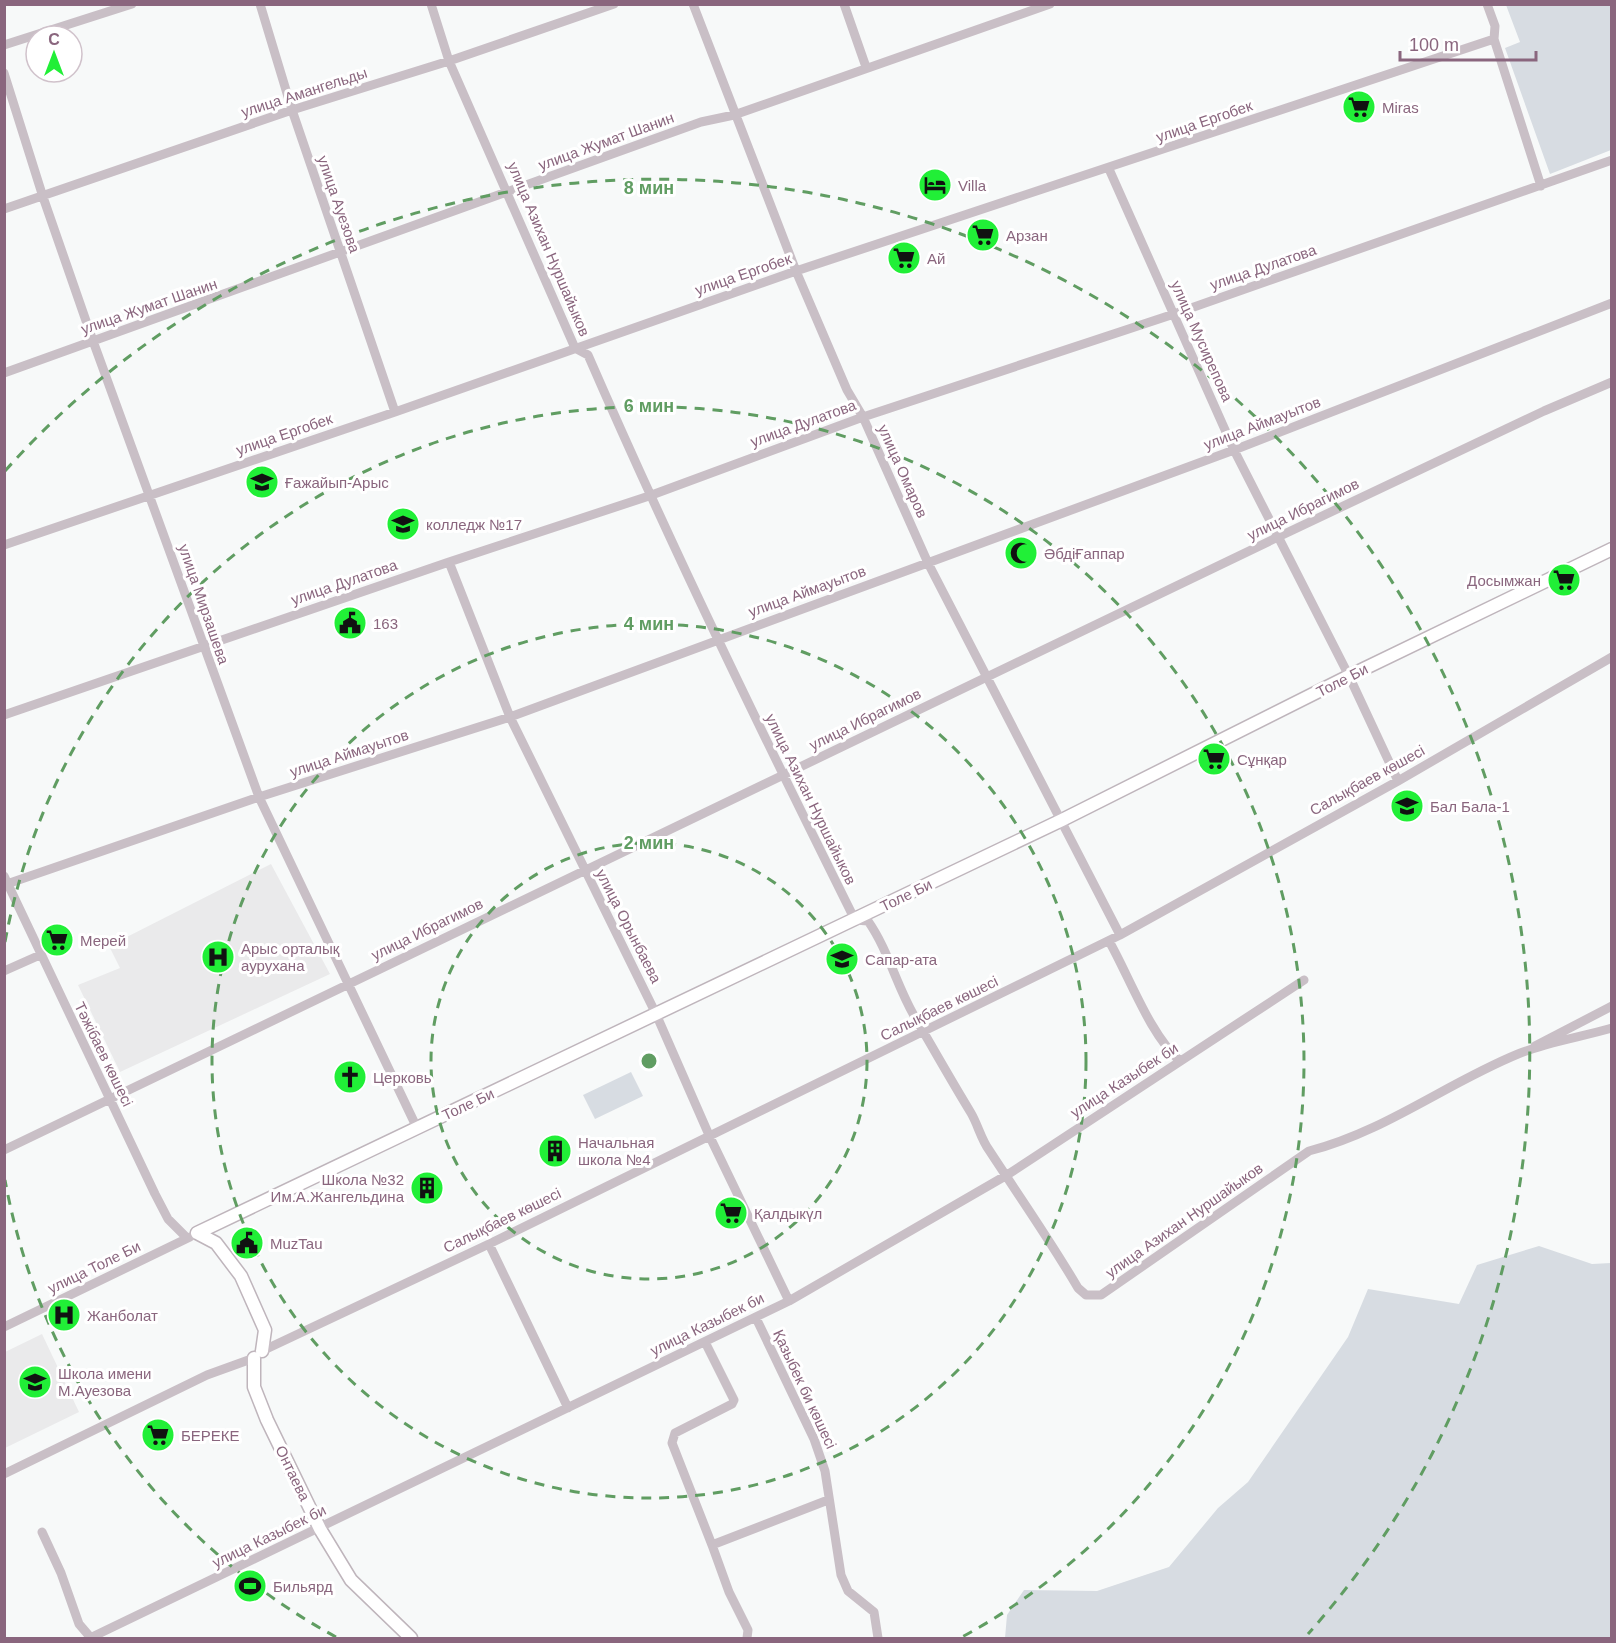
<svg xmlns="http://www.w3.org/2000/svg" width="1616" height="1643" viewBox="0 0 1616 1643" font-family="Arial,sans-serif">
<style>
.built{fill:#eaeaeb}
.green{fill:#d7dce2}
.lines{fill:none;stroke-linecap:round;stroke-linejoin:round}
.major-casing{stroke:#bfb5bc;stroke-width:15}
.minor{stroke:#c9bfc6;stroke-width:9}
.major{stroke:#fff;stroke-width:12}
.ring{fill:none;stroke:#609d62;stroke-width:3;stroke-dasharray:10 8}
.labels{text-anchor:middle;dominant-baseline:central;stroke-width:6;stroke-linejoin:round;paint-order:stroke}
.street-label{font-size:15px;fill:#8a667e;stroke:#fff}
.poi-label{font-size:15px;fill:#8a667e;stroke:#fff;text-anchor:start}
.centre{fill:#609d62;stroke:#fff;stroke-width:3}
.ring-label{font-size:18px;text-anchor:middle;font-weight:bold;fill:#609d62;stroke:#fff;stroke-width:6;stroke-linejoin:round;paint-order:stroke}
</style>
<rect width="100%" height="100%" fill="#f7f9f9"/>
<path class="built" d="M271 864 330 974 120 1072 78 985 120 968 109 946Z
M42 1334 79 1412 5 1448V1352Z"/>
<path class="green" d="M1506 5H1611V150L1550 174 1505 48 1520 42Z
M631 1072 643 1096 595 1119 583 1095Z
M1539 1246 1592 1264 1611 1263V1638H1005L1007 1615 1024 1590 1097 1591 1169 1567 1218 1508 1248 1482 1348 1337 1368 1289 1459 1304 1477 1265Z"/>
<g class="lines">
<g class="major-casing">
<path id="major" d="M197 1233 1062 820 1349 676 1612 549
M197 1233 216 1243 241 1276 265 1330 262 1351
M254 1358V1387L267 1420 320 1529 351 1580 411 1638"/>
</g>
<path class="minor" d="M260 4 292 110 395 412
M431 4 449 61 575 348 588 355C671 546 762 733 855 920L868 921C889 951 897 988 916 1019 934 1050 952 1082 971 1113 978 1125 981 1139 989 1150 1019 1196 1050 1240 1078 1288L1086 1295H1101L1309 1151C1384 1132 1447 1083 1518 1054 1547 1042 1581 1037 1612 1028
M693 4 796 271 847 390 863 417 928 563 1120 935
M844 4 866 67
M1487 4 1495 26 1494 39 1541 186
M4 45 132 4
M4 73 43 197 93 341 259 797 417 1128
M1109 169 1234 450 1349 676 1398 781
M4 209 292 110 449 61 614 4
M4 373 701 122 734 115 1050 4
M4 545 395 412 796 271 1494 39
M449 562 510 717 656 1014 709 1135 789 1301
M4 715 449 562 649 496 863 417 1174 314 1612 160
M4 876 155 1194 168 1219 187 1238
M4 885 259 797 510 717 1234 450 1612 303
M1109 941C1129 976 1150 1035 1180 1061
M4 971 40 955
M1535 1046 1612 1006
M4 1150 1278 537 1544 411 1612 382
M489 1244 568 1408
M756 1318 814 1439 825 1471 841 1575 848 1591 874 1612 878 1638
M4 1327 190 1237
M705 1342 734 1400 732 1404 675 1433 672 1443 712 1545 828 1500
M4 1474 207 1375 254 1358 262 1351 489 1244 1120 935 1398 781 1612 657
M42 1532 61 1573 79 1624 91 1638
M712 1545 729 1592 748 1630 747 1638
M90 1638 789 1301 1007 1175 1304 980"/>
<use href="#major" class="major"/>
</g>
<g class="ring">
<circle cx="649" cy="1061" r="218"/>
<circle cx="649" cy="1061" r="437"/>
<path d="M336 1637A655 655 0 0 1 5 1180M5 942A655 655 0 1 1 962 1637"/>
<path d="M5 471A873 873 0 0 1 1308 1634"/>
</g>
<defs>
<g id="supermarket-disc" transform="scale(1.725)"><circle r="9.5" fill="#21ef37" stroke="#fff"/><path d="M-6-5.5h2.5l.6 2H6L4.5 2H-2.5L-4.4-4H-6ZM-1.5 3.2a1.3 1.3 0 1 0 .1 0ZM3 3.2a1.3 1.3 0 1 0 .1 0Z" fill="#111"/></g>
<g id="hotel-disc" transform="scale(1.725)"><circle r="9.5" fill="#21ef37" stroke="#fff"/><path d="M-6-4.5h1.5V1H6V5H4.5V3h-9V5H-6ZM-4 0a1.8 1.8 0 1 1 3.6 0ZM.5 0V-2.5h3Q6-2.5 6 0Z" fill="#111"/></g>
<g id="school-disc" transform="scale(1.725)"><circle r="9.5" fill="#21ef37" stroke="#fff"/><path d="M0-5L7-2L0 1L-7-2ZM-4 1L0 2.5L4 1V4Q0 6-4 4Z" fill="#111"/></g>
<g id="university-disc" transform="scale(1.725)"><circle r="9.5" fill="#21ef37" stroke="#fff"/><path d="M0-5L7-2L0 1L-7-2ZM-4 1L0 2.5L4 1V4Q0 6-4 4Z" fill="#111"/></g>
<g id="mosque-disc" transform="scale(1.725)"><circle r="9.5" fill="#21ef37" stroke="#fff"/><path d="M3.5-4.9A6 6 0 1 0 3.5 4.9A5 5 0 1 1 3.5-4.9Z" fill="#111"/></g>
<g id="civic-disc" transform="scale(1.725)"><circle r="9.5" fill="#21ef37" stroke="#fff"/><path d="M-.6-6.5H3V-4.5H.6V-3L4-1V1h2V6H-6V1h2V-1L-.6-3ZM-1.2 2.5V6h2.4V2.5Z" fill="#111"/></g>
<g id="hospital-disc" transform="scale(1.725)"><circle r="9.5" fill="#21ef37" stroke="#fff"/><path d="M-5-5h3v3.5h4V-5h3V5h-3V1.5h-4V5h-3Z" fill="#111"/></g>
<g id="church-disc" transform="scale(1.725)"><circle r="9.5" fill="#21ef37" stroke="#fff"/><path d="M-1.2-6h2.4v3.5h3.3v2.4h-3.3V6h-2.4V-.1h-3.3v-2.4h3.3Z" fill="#111"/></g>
<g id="building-disc" transform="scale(1.725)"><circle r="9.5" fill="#21ef37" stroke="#fff"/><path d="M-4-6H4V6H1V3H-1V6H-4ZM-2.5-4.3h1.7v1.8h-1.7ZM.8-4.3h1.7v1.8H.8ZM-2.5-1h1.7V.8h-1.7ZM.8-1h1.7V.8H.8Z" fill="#111"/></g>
<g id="stadium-disc" transform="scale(1.725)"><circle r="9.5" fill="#21ef37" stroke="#fff"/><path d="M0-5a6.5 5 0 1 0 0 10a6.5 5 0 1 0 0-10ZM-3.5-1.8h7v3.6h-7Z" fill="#111"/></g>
</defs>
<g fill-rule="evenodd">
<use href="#supermarket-disc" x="1359" y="107"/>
<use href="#hotel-disc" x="935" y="185"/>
<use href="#supermarket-disc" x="983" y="235"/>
<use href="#supermarket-disc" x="904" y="258"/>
<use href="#school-disc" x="262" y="482"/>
<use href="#university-disc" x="403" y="524"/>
<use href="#mosque-disc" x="1021" y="553"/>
<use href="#supermarket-disc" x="1564" y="580"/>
<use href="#civic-disc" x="350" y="623"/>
<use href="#supermarket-disc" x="1214" y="759"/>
<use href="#school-disc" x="1407" y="806"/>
<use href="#supermarket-disc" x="57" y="940"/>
<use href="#hospital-disc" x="218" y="957"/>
<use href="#school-disc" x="842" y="959"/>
<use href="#church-disc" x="350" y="1077"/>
<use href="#building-disc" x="555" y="1151"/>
<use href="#building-disc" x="427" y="1188"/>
<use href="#supermarket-disc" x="731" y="1213"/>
<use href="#civic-disc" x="247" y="1243"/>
<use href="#hospital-disc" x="64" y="1315"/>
<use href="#school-disc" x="35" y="1382"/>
<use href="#supermarket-disc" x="158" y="1435"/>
<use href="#stadium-disc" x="250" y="1586"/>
</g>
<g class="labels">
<g class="street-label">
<text transform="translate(304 92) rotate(-18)">улица Амангельды</text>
<text transform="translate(1204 121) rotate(-19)">улица Ергобек</text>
<text transform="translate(606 141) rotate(-20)">улица Жумат Шанин</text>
<text transform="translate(339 204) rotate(71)">улица Ауезова</text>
<text transform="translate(549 249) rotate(67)">улица Азихан Нуршайыков</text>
<text transform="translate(1263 267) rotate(-19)">улица Дулатова</text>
<text transform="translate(743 274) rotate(-19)">улица Ергобек</text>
<text transform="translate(149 306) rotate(-19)">улица Жумат Шанин</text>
<text transform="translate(1202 341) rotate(66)">улица Мусирепова</text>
<text transform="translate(803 423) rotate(-20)">улица Дулатова</text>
<text transform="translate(1262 423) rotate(-21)">улица Аймауытов</text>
<text transform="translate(284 434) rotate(-19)">улица Ергобек</text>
<text transform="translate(903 471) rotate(66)">улица Омаров</text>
<text transform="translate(1303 509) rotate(-26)">улица Ибрагимов</text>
<text transform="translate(344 582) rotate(-19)">улица Дулатова</text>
<text transform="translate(807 591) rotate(-20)">улица Аймауытов</text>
<text transform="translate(204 604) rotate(71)">улица Мирзашева</text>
<text transform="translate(1342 680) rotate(-27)">Толе Би</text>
<text transform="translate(865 719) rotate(-26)">улица Ибрагимов</text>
<text transform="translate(349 753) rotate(-18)">улица Аймауытов</text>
<text transform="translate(1367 780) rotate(-29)">Салықбаев көшесі</text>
<text transform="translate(811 799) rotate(64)">улица Азихан Нуршайыков</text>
<text transform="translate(906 895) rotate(-26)">Толе Би</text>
<text transform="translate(629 926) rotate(63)">улица Орынбаева</text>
<text transform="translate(427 929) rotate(-26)">улица Ибрагимов</text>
<text transform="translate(939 1008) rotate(-26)">Салықбаев көшесі</text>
<text transform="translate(104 1054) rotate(64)">Тәжібаев көшесі</text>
<text transform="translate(1124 1080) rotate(-33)">улица Казыбек би</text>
<text transform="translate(468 1104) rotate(-25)">Толе Би</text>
<text transform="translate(502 1220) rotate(-26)">Салықбаев көшесі</text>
<text transform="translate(1184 1220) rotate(-35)">улица Азихан Нуршайыков</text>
<text transform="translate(94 1267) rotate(-26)">улица Толе Би</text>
<text transform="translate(707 1324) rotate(-26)">улица Казыбек би</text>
<text transform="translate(805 1389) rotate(65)">Қазыбек би көшесі</text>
<text transform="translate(293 1473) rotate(64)">Онтаева</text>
<text transform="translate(269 1536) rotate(-26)">улица Казыбек би</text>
</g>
<g class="poi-label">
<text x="1382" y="107">Miras</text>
<text x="958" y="185">Villa</text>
<text x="1006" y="235">Арзан</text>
<text x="927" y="258">Ай</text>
<text x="285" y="482">Ғажайып-Арыс</text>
<text x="426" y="524">колледж №17</text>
<text x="1044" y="553">ӘбдіҒаппар</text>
<text x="1541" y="580" text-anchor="end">Досымжан</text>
<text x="373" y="623">163</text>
<text x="1237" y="759">Cұнқар</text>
<text x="1430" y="806">Бал Бала-1</text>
<text x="80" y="940">Мерей</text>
<text x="241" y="948">Арыс орталық<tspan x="241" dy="17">аурухана</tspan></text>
<text x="865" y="959">Сапар-ата</text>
<text x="373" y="1077">Церковь</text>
<text x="578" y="1142">Начальная<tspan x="578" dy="17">школа №4</tspan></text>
<text x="404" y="1179" text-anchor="end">Школа №32<tspan x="404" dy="17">Им.А.Жангельдина</tspan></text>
<text x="754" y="1213">Қалдыкүл</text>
<text x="270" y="1243">MuzTau</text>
<text x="87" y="1315">Жанболат</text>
<text x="58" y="1373">Школа имени<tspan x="58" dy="17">М.Ауезова</tspan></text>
<text x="181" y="1435">БЕРЕКЕ</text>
<text x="273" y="1586">Бильярд</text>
</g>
</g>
<circle cx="649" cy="1061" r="9" class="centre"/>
<g class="ring-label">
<text x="649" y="194">8 мин</text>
<text x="649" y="412">6 мин</text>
<text x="649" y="630">4 мин</text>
<text x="649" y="849">2 мин</text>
</g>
<rect width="1616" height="1643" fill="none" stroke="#8a667e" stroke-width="12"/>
<g transform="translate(54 54)"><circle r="28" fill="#ffffff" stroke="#d0c2cb" stroke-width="1.5"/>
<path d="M0-4.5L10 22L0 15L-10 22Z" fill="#21ef37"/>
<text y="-9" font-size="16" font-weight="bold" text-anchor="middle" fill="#8a667e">С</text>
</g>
<path d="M1400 51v9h136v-9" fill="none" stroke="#8a667e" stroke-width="3"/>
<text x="1409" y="51" font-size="18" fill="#8a667e" stroke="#ffffff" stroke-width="4.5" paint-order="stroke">100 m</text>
</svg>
